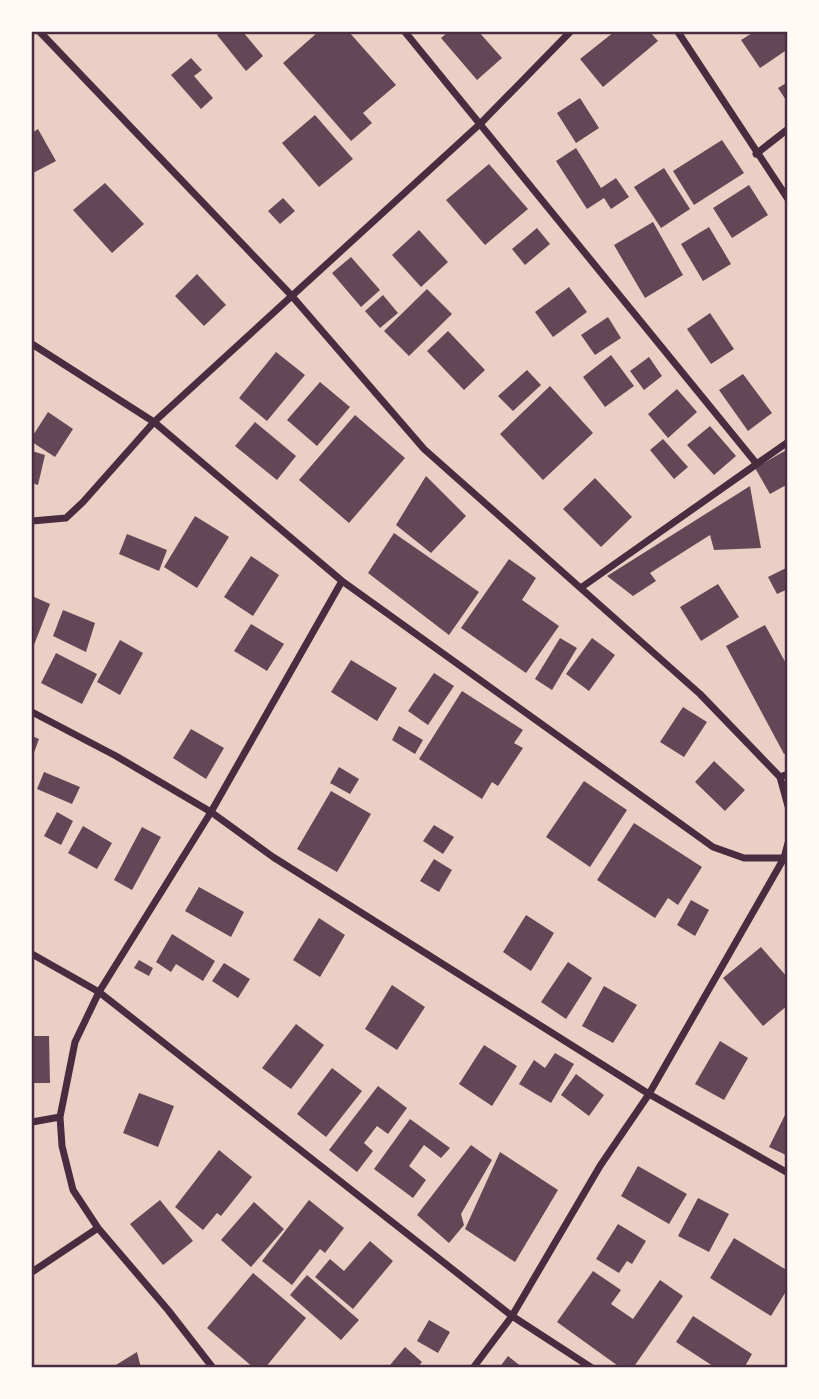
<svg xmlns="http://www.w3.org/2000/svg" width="819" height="1399" viewBox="0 0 819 1399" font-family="Jost,sans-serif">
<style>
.green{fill:#ebcfc5}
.building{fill:#644757}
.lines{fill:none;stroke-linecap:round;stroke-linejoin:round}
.minor{stroke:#4a2c40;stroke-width:7}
.neatline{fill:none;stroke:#4a2c40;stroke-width:2.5}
</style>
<rect width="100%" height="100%" fill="#f7e1d7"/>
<path class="green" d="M32 32H787V1367H32Z"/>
<path class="building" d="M221 32H243L263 56 246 71 217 35Z
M318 32H349L396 85 363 113 372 123 351 141 283 63Z
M448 32H479L502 58 477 80 441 38Z
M614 32H650L658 41 603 87 580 59Z
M754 32H783L788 38V49L760 68 741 40Z
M191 58 202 70 194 76 213 98 201 109 171 75Z
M788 82V103L778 88Z
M580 98 599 128 576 143 557 113Z
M315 115 353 159 319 187 282 143Z
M38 129 56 161 33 173 32 133Z
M722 140 744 173 694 205 673 171Z
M576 148 601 188 616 178 629 197 611 209 604 198 587 209 556 161Z
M489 164 528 209 485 245 446 200Z
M664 168 690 209 661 228 634 187Z
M105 183 144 224 112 253 73 210Z
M749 185 768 215 732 238 713 208Z
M283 198 295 211 280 224 268 211Z
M653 222 683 275 645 298 614 245Z
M709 227 731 264 703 281 681 244Z
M537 228 550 244 525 265 512 249Z
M419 230 448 262 421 287 392 255Z
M351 257 380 290 361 307 332 273Z
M197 274 226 305 204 326 175 296Z
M569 287 587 312 553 337 535 312Z
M427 289 452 314 409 356 384 331Z
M383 295 398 313 380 328 365 311Z
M710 313 734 349 711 364 687 329Z
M608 317 621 338 595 355 581 335Z
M448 331 485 370 464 390 427 351Z
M276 352 305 375 267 421 239 398Z
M611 355 634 386 605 407 583 377Z
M649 357 662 376 644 390 630 371Z
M527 370 541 385 513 411 498 396Z
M743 374 772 413 748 431 719 390Z
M320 382 350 407 317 446 287 420Z
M550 386 593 433 543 480 500 434Z
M677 389 697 412 668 438 648 414Z
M48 412 73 429 55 457 32 442V437Z
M355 415 405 458 349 523 299 480Z
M255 422 296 456 277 480 235 446Z
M710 426 736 456 714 475 687 445Z
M663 439 688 467 674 479 650 450Z
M788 449V484L770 494 755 468Z
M32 451 45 455 38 485 32 483Z
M426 476 466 516 431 553 396 525Z
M595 478 632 517 601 547 563 509Z
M750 486 761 548 714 550 710 535 650 573 656 581 633 596 607 576Z
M195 516 229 537 197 588 164 567Z
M394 533 479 592 449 635 368 573Z
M127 534 167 550 159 571 119 554Z
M251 556 279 575 253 616 224 597Z
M509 559 536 578 522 600 559 626 526 673 461 628Z
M788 567V589L777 594 768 577Z
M718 584 739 617 701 641 680 607Z
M32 596 50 604 32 650Z
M63 610 95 623 86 652 53 636Z
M251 624 284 644 267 671 234 651Z
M765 625 788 667V752L784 754 726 646Z
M560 638 577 648 552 690 535 679Z
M592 638 615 655 589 691 566 674Z
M120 640 143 653 120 695 97 682Z
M56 653 97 674 82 704 41 683Z
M351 660 397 688 377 721 331 692Z
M434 673 454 686 428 725 408 711Z
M462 691 523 730 514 743 523 748 498 786 492 782 482 799 419 759Z
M683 707 707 722 684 757 660 742Z
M399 726 423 740 415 754 392 740Z
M191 729 224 748 206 779 173 758Z
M32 736 39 739 32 758Z
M714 761 745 790 725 811 695 782Z
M339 767 359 779 350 794 330 783Z
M44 772 80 787 72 804 37 789Z
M584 781 627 810 590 867 546 837Z
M331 791 371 814 337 872 297 849Z
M57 812 73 821 61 845 44 836Z
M634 823 702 867 678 905 668 898 655 918 597 880Z
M434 825 454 837 443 854 423 841Z
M83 826 112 843 97 869 68 853Z
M142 827 161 837 132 890 114 880Z
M434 859 452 870 439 892 420 881Z
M199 887 244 912 231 937 185 911Z
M691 900 709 910 695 936 677 925Z
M526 915 554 933 531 971 503 952Z
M319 918 345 935 320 977 293 960Z
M172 934 215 961 203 981 176 964 171 972 156 962Z
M761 947 788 978V1005L763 1026 723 978Z
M139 960 153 968 149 976 134 968Z
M568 962 592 978 566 1019 541 1002Z
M224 963 250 979 238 998 212 981Z
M392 985 425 1007 397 1050 365 1029Z
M604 986 637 1005 613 1043 582 1026Z
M296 1024 324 1045 291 1089 262 1068Z
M32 1036H49L50 1083H32Z
M720 1041 748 1058 724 1100 695 1084Z
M484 1045 517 1066 492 1106 459 1084Z
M555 1053 574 1064 551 1103 519 1084 534 1060 545 1068Z
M332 1068 362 1091 326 1137 297 1114Z
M576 1074 604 1095 589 1116 561 1095Z
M378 1086 407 1108 388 1134 377 1126 364 1143 373 1151 357 1172 329 1150Z
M139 1093 174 1106 158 1147 123 1133Z
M788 1109V1156L769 1147Z
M410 1119 450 1148 441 1158 424 1145 409 1166 426 1180 413 1198 374 1169Z
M471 1145 492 1160 461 1214 464 1225 449 1243 417 1215Z
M219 1150 252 1177 221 1216 217 1213 203 1230 175 1207Z
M500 1152 558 1190 515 1262 465 1229Z
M638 1166 687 1194 669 1224 621 1196Z
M698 1198 729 1214 709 1252 678 1236Z
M160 1200 193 1241 163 1265 130 1224Z
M309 1200 344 1228 325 1253 320 1249 292 1285 262 1261Z
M254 1202 284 1229 251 1267 221 1240Z
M618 1224 646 1241 632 1264 627 1261 619 1273 596 1259Z
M734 1238 788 1271V1288L771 1316 710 1278Z
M370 1241 393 1261 353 1309 315 1277 330 1259 344 1271Z
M593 1271 621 1290 611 1304 633 1319 660 1280 683 1296 633 1368H621L557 1322Z
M253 1273 306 1318 265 1368H254L207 1328Z
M307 1275 359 1320 341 1340 290 1295Z
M693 1316 752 1354 744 1368H716L676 1342Z
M429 1320 450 1332 438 1353 417 1341Z
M405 1347 422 1362 417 1368H394L390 1365Z
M137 1352 141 1368H111Z
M508 1356 523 1368H499Z"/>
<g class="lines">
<path class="minor" d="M40 32 291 295 424 449 700 694 780 777
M405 32 756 463
M678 32 788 199
M756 154 788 129
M32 344 154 422 342 581 713 847 744 858H784L788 861
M32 521 66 518 83 502 154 422 481 123 570 32
M582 587 788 442
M32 712 116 756 211 812 273 857 649 1094 788 1173
M788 774 780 777 788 806
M32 954 99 992 512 1316 592 1368
M32 1122 60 1117
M32 1272 98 1228
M213 1368 168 1310 98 1228 73 1190 62 1146 60 1117 75 1042 99 992 211 812 342 581
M473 1368 512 1316 600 1166 649 1094 784 858 788 843"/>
</g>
<rect width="819" height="1399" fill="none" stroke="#fffaf5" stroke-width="66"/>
<rect x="33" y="33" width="753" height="1333" class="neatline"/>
</svg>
